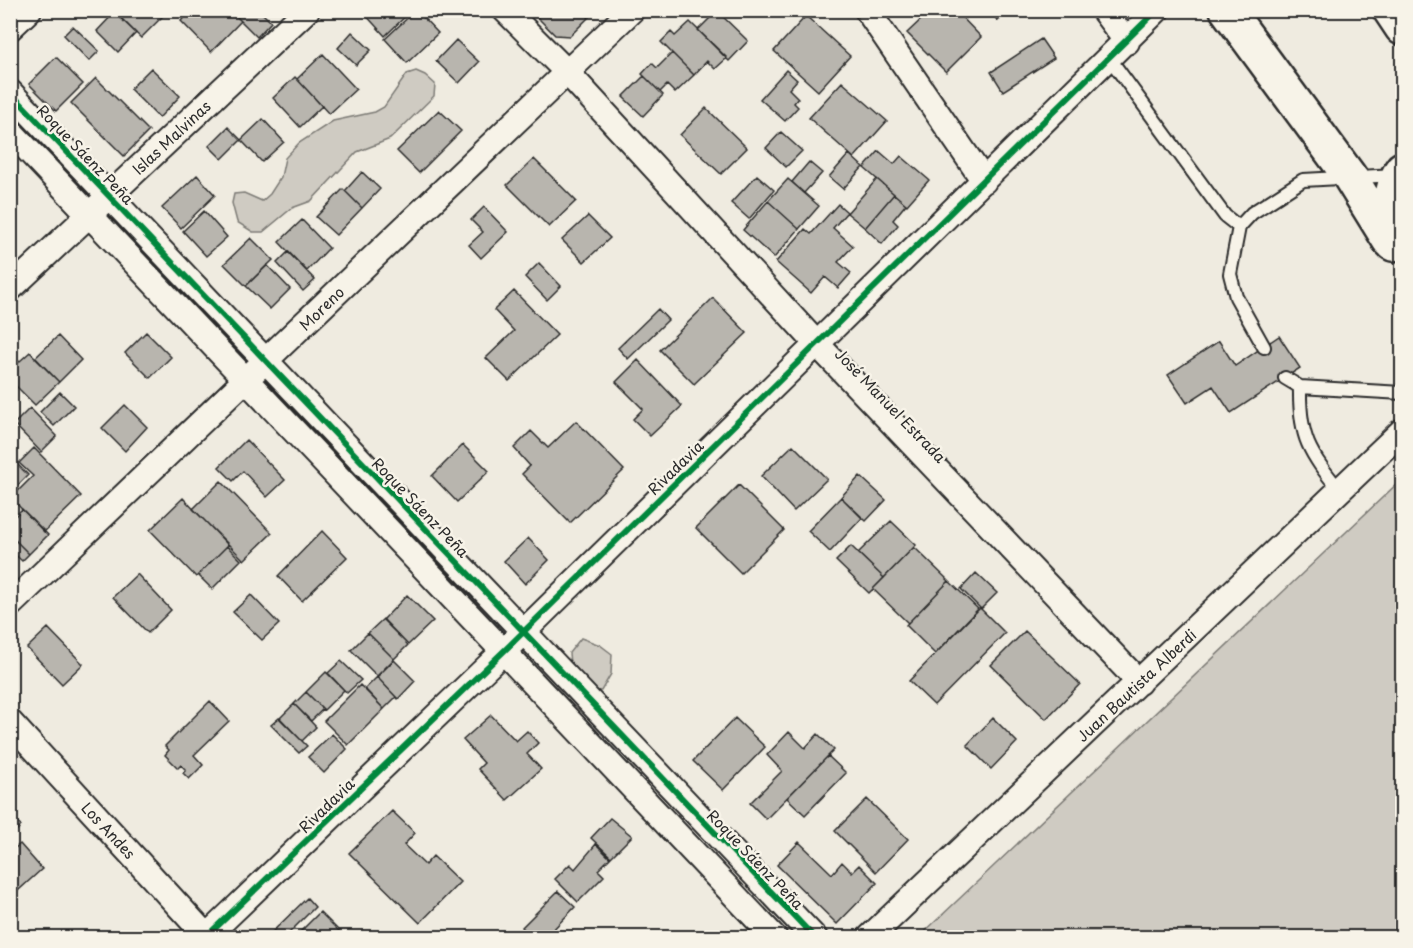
<svg xmlns="http://www.w3.org/2000/svg" width="1413" height="948" viewBox="0 0 1413 948" font-family="'Playpen Sans',sans-serif">
<style>
.green{fill:#cfcbc2;stroke:#7d7b76;stroke-width:1.5}
.building{fill:#b8b5ae;stroke:#2b2b2b;stroke-width:1.5}
.lines{fill:none;stroke-linecap:round;stroke-linejoin:round}
.service-casing{stroke:#2b2b2b;stroke-width:16}
.minor-casing{stroke:#2b2b2b;stroke-width:28}
.secondary-casing{stroke:#2b2b2b;stroke-width:38}
.service{stroke:#f7f3e8;stroke-width:12}
.minor{stroke:#f7f3e8;stroke-width:24}
.secondary{stroke:#f7f3e8;stroke-width:33}
.cycleway-casing{stroke:#f7f3e8;stroke-width:10}
.cycleway{stroke:#00873e;stroke-width:6}
.labels{text-anchor:middle;dominant-baseline:central;stroke-width:5;stroke-linejoin:round;paint-order:stroke}
.street-label{font-size:15px;fill:#2b2b2b;stroke:#f7f3e8}
</style>
<rect width="100%" height="100%" fill="#efebe0"/>
<filter id="ink" filterUnits="userSpaceOnUse"><feTurbulence type="fractalNoise" baseFrequency=".0167" numOctaves="2"/><feDisplacementMap in="SourceGraphic" scale="12" xChannelSelector="R" yChannelSelector="G"/><feConvolveMatrix kernelMatrix="1 2 1 2 8 2 1 2 1" color-interpolation-filters="sRGB"/></filter>
<g filter="url(#ink)">
<path class="green" d="M416 71 425 75 435 84 434 96 390 139 357 152 311 201 292 208 263 232H253L237 222 232 203 234 194 244 193 262 201 270 194 281 177 285 158 299 143 333 121 375 112 384 107 407 74Z
M1402 479V937H919Z
M581 638 600 645 612 654 611 674 601 691 582 689 571 674 569 653Z"/>
<path class="building" d="M117 10H162L165 14 141 38 115 13Z
M191 10H230L241 21 211 52 181 21Z
M230 10H266L263 14 271 22 257 37Z
M365 10H412L385 36 363 12Z
M416 10 438 33 407 63 385 39Z
M535 10H588L592 14 570 36 555 35 533 13Z
M921 10H955L981 37 946 72 907 33 926 15Z
M988 10H1009L998 21Z
M717 11 748 41 729 61 698 30Z
M115 12 136 33 118 52 97 31Z
M806 16 850 56 818 91 774 51Z
M690 22 727 58 715 69 707 61 694 75 661 42 671 32 675 36Z
M73 26 99 51 89 61 64 35Z
M352 32 371 50 356 65 338 48Z
M1041 39 1054 58 1003 91 991 72Z
M456 40 479 62 459 83 436 61Z
M672 53 694 75 675 93 667 85 660 92 642 74 652 63 657 68Z
M323 54 356 89 329 114 297 79Z
M56 57 83 84 56 111 29 84Z
M151 68 180 96 159 118 130 89Z
M786 70 797 80 789 89 798 98 794 103 798 107 785 121 760 99Z
M644 76 663 95 643 116 623 97Z
M295 77 322 106 300 127 273 98Z
M96 78 149 131 124 156 71 103Z
M842 82 887 121 854 158 809 118Z
M706 108 747 148 721 174 680 135Z
M439 110 461 131 419 173 397 151Z
M263 119 284 142 262 162 241 140Z
M228 127 241 140 222 159 209 146Z
M781 132 802 151 786 167 766 148Z
M879 151 894 164 901 156 929 180 907 205 864 168Z
M849 154 863 167 843 189 829 177Z
M534 159 576 201 549 227 507 185Z
M809 162 822 173 804 193 792 182Z
M362 172 380 189 362 208 345 191Z
M197 175 215 195 181 228 162 208Z
M757 175 774 190 749 219 731 203Z
M788 179 819 206 799 229 768 201Z
M877 179 894 194 865 228 847 213Z
M343 189 362 208 336 235 316 217Z
M894 194 906 204 893 220 898 225 882 244 865 228Z
M768 201 799 229 774 258 743 230Z
M838 204 847 212 833 228 853 246 838 262 851 273 838 288 825 277 811 293 776 262 805 229 811 234Z
M484 207 508 232 481 258 469 245 483 232 471 220Z
M204 211 227 237 206 256 183 231Z
M588 216 610 238 584 262 562 240Z
M302 220 329 248 307 271 279 242Z
M251 238 273 260 246 286 224 264Z
M288 252 315 280 303 291 277 263Z
M539 263 561 286 547 300 525 277Z
M267 265 290 289 270 309 246 286Z
M514 291 557 335 509 381 486 358 514 331 494 310Z
M713 298 747 333 694 384 660 350Z
M658 309 668 320 628 359 618 348Z
M146 332 171 357 150 378 125 353Z
M58 336 81 360 59 382 35 358Z
M1279 336 1300 368 1231 413 1213 386 1187 403 1168 375 1219 341 1235 366Z
M30 352 59 382 35 405 10 380V370Z
M638 360 682 406 650 436 633 419 643 409 616 382Z
M60 392 74 406 54 426 40 412Z
M125 405 147 427 125 451 102 428Z
M30 408 57 436 41 452 14 424Z
M576 421 624 470 570 523 522 474 530 466 514 448 531 431 548 448Z
M246 440 285 480 267 497 243 471 233 481 219 467Z
M463 445 489 471 457 502 432 476Z
M793 445 827 479 794 511 761 476Z
M34 448 81 496 44 532 11 498 33 476 19 463Z
M12 459 28 475 11 492 10 460Z
M860 476 886 500 866 521 841 497Z
M221 481 272 533 244 560 193 509Z
M739 485 784 530 741 573 696 528Z
M841 497 862 518 830 552 808 531Z
M183 498 228 545 196 577 150 530Z
M22 509 48 535 29 554 10 535V521Z
M891 521 916 545 884 578 858 553Z
M322 531 347 557 302 601 278 576Z
M10 535 29 554 22 561 10 550Z
M528 538 549 560 525 584 504 561Z
M227 546 241 560 212 589 198 575Z
M851 546 884 578 869 593 836 561Z
M914 547 949 581 908 623 873 589Z
M976 573 997 593 981 609 961 589Z
M137 574 171 610 148 633 113 597Z
M949 581 978 609 935 654 906 625Z
M251 595 279 624 262 640 233 612Z
M407 595 433 621 408 645 383 620Z
M980 608 1005 633 934 705 909 681Z
M383 619 408 645 394 659 368 633Z
M48 628 83 664 62 684 27 648Z
M1025 631 1080 684 1046 719 991 665Z
M368 633 394 659 377 676 351 650Z
M394 660 415 681 398 699 377 677Z
M341 661 361 680 347 693 328 673Z
M326 672 344 690 324 710 306 692Z
M377 677 396 697 384 709 365 689Z
M360 685 384 709 348 745 324 721Z
M306 692 323 709 311 721 294 704Z
M210 701 229 721 194 755 203 765 189 779 183 773 186 770 181 765 178 768 165 755 169 750 165 746Z
M294 704 316 727 302 741 280 718Z
M491 715 516 741 527 731 538 743 527 754 541 769 507 800 478 769 484 763 463 740Z
M279 718 307 746 299 753 271 725Z
M735 718 765 747 723 790 693 761Z
M993 718 1017 742 991 769 967 745Z
M789 732 805 748 818 734 834 750 766 819 750 803 782 771 767 755Z
M332 734 347 749 324 773 308 757Z
M828 756 846 773 805 815 787 798Z
M867 799 908 839 876 872 835 831Z
M392 811 415 833 404 845 425 865 433 856 460 882 420 923 349 853Z
M10 817 21 826 10 837Z
M610 818 632 836 611 857 591 838Z
M799 842 832 874 842 862 852 872 859 865 877 883 837 924 777 865Z
M20 844 42 869 10 898V852Z
M596 844 610 858 598 870 604 876 578 902 555 879 570 864 575 869Z
M558 891 575 907 545 938H532L522 927Z
M307 898 315 907 284 938H266Z
M320 912 342 934 338 938H294Z"/>
<g class="lines">
<g class="service-casing">
<path id="service" d="M1110 59 1225 216 1239 227
M1264 347 1236 297 1230 274 1239 227 1252 213 1303 180 1396 175
M1285 378 1300 387 1402 393
M1300 387C1299 438 1309 452 1340 491"/>
</g>
<g class="minor-casing">
<path id="minor" d="M505 10 566 71 817 344 1139 682
M867 10 984 181
M1103 10 1127 42
M10 28 29 10
M10 92 815 938
M10 131 775 938
M10 289 307 10
M10 605 632 10
M10 722 208 938
M207 936 505 650 1157 10
M869 938 1402 431"/>
</g>
<g class="secondary-casing">
<path id="secondary" d="M1227 10 1350 177 1389 240
M1390 10 1402 28
M1393 244C1383 230 1392 182 1402 169"/>
</g>
<use href="#service" class="service"/>
<use href="#minor" class="minor"/>
<use href="#secondary" class="secondary"/>
<g class="cycleway-casing">
<path id="cycleway" d="M10 92 815 938
M207 936 505 650 1157 10"/>
</g>
<use href="#cycleway" class="cycleway"/>
</g>
</g>
<g class="labels">
<g class="street-label">
<text transform="translate(171 137) rotate(-43)">Islas Malvinas</text>
<text transform="translate(86 154) rotate(46)">Roque Sáenz Peña</text>
<text transform="translate(321 308) rotate(-44)">Moreno</text>
<text transform="translate(891 405) rotate(46)">José Manuel Estrada</text>
<text transform="translate(675 467) rotate(-44)">Rivadavia</text>
<text transform="translate(421 507) rotate(46)">Roque Sáenz Peña</text>
<text transform="translate(1136 685) rotate(-43)">Juan Bautista Alberdi</text>
<text transform="translate(326 805) rotate(-44)">Rivadavia</text>
<text transform="translate(109 830) rotate(47)">Los Andes</text>
<text transform="translate(756 859) rotate(46)">Roque Sáenz Peña</text>
</g>
</g>
<rect width="1413" height="948" fill="none" stroke="#f7f3e8" stroke-width="36"/>
<rect x="18" y="18" width="1377" height="912" fill="none" stroke="#2b2b2b" stroke-width="2" filter="url(#ink)"/>
</svg>
